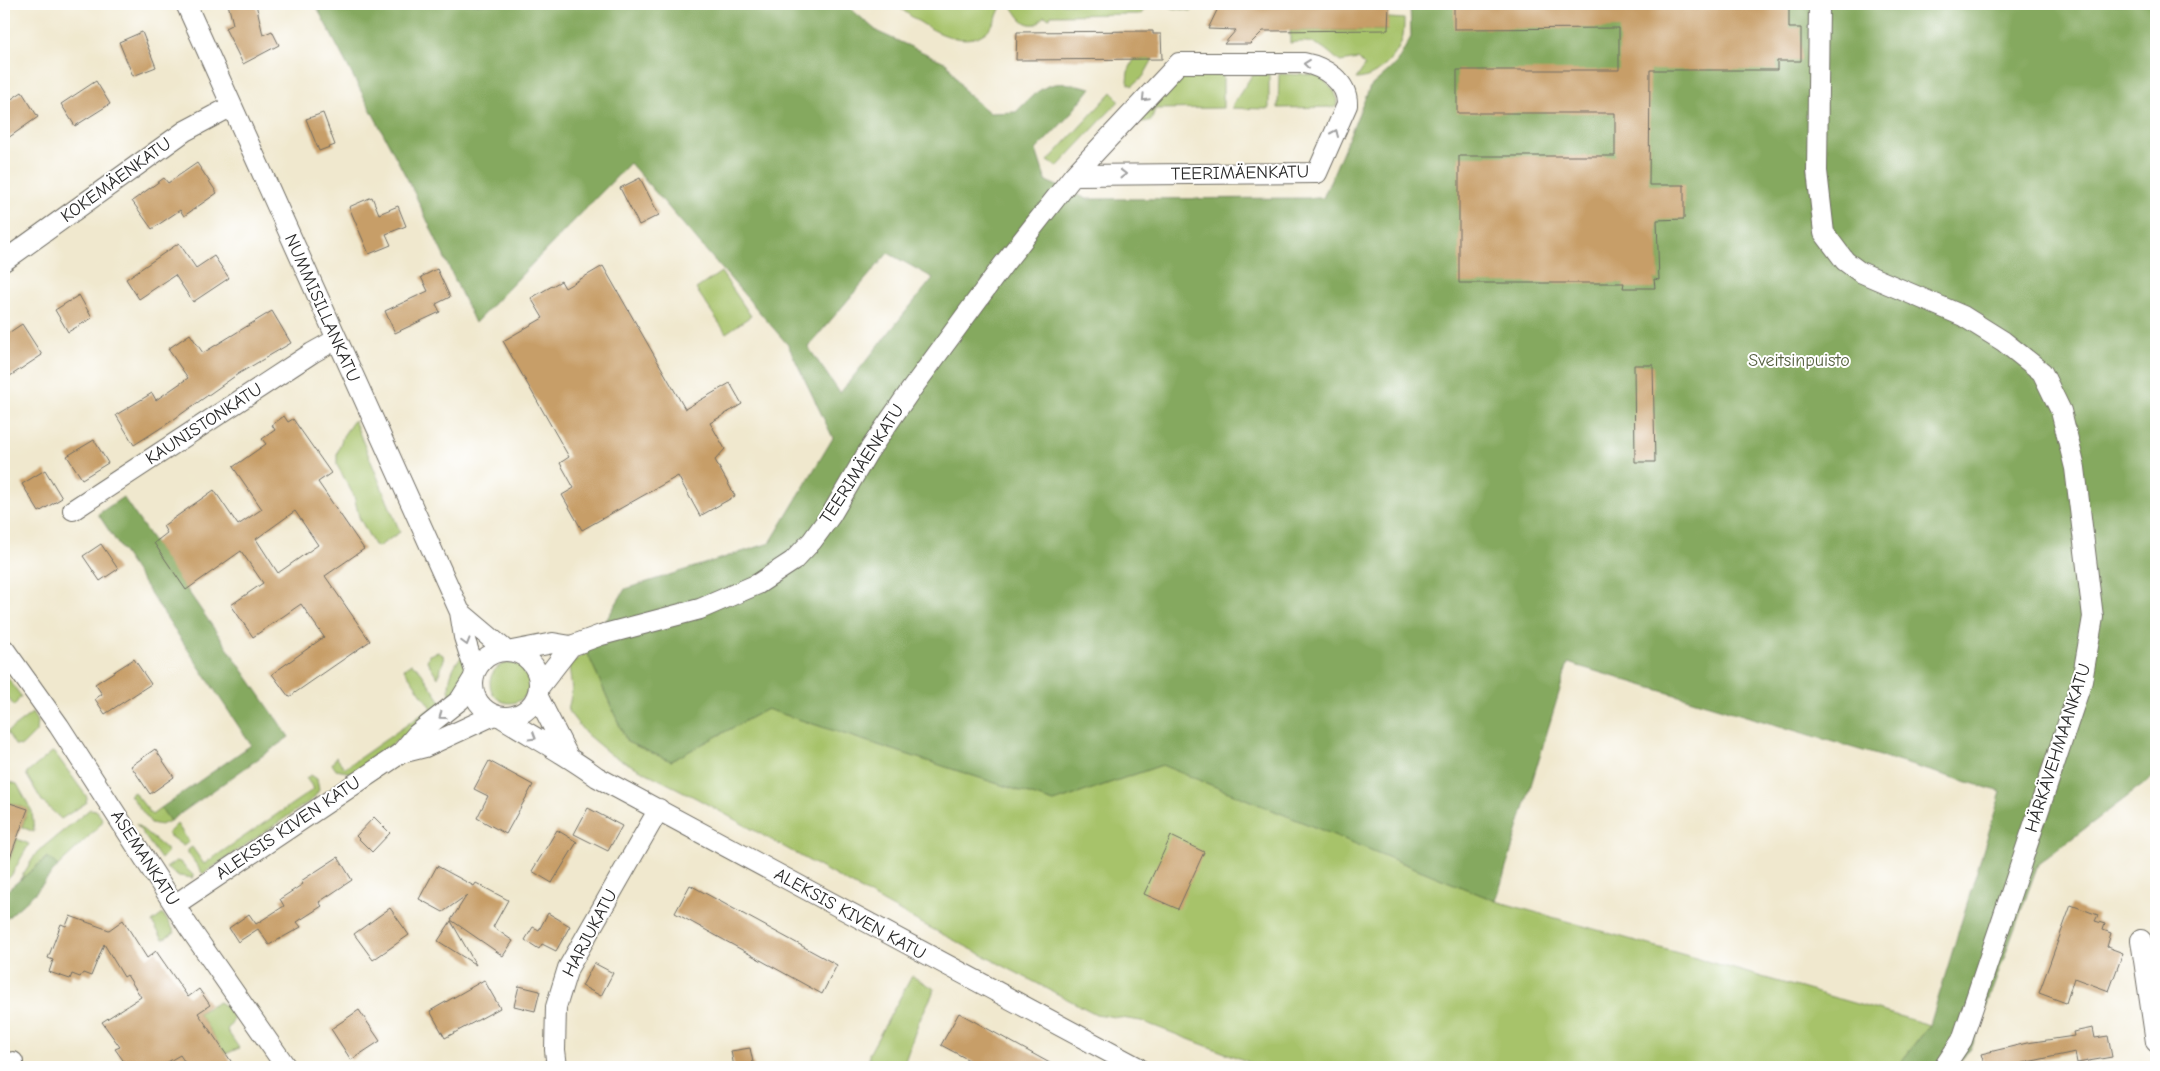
<svg xmlns="http://www.w3.org/2000/svg" width="2160" height="1071" viewBox="0 0 2160 1071" font-family="'Comic Neue',sans-serif">
<style>
.green{fill:#a7c36a;stroke:#69774a}
.forest{fill:#85a95e;stroke:#586a44;fill-rule:evenodd}
.building{fill:#c79e67;fill-rule:evenodd}
.lines{fill:none;stroke-linecap:round;stroke-linejoin:round}
.minor-casing{stroke:#706d64;stroke-width:22}
.minor{stroke:#fff;stroke-width:20}
.oneway{stroke:#a0a0a0}
.labels{text-anchor:middle;dominant-baseline:central;stroke-width:4;stroke-linejoin:round;paint-order:stroke}
.street-label{font-size:18px;fill:#2b2b2b;stroke:#fff}
.park-label{font-size:18px;fill:#566041;stroke:#fff}
</style>
<rect width="100%" height="100%" fill="#fff"/>
<filter id="ink" filterUnits="userSpaceOnUse"><feTurbulence type="fractalNoise" baseFrequency=".02" numOctaves="2"/><feDisplacementMap in="SourceGraphic" scale="10" xChannelSelector="R" yChannelSelector="G"/><feConvolveMatrix kernelMatrix="1 2 1 2 8 2 1 2 1" color-interpolation-filters="sRGB"/></filter>
<filter id="wash" filterUnits="userSpaceOnUse"><feTurbulence type="fractalNoise" baseFrequency=".0096" numOctaves="4" result="noise"/><feDisplacementMap in="SourceGraphic" scale="20" xChannelSelector="R" yChannelSelector="G"/><feGaussianBlur stdDeviation="1.12" result="paint"/><feColorMatrix in="noise" values="0 0 0 0 0 0 0 0 0 0 0 0 0 0 0 0 0 1.4 0 .05"/><feComposite in="paint" operator="in"/></filter>
<g filter="url(#wash)">
<rect width="100%" height="100%" fill="#f0e8ce"/>
<path class="green" d="M895 4H1002C998 13 995 24 987 31 960 54 916 21 895 4Z
M1014 4H1147V5L1141 14 1051 15 1050 18 1044 16 1037 24C1023 26 1020 18 1013 8Z
M1165 4H1193L1192 11 1173 8Z
M1388 18 1404 19C1404 24 1404 30 1403 35 1400 55 1377 79 1356 79L1365 66 1358 59 1340 62C1322 46 1316 39 1290 43V31L1387 30Z
M1134 59H1153L1143 77 1132 86 1127 82 1128 72Z
M1183 74 1223 75V108L1155 109 1151 121 1142 122 1138 119Z
M1253 74H1269V109L1232 108 1233 104Z
M1279 74 1319 75 1334 91 1338 100 1336 107 1278 108Z
M1112 92 1119 101 1057 167 1048 161Z
M721 272 751 316 726 333 696 289Z
M354 420 400 532 378 547 374 545 359 517 354 496 337 465V454L343 436Z
M438 652 443 655 444 659 438 678 427 661 429 655Z
M587 652 627 742 671 761 767 709 1054 802 1162 765 1496 901 1930 1025 1897 1067H1262L1141 1021 1096 1014 917 921 696 798 611 755 586 734 568 711 572 691 569 665Z
M461 657 466 662 465 676 452 699C445 687 452 666 461 657Z
M490 683a20 20 0 1 1 40 0a20 20 0 1 1-40 0Z
M411 664 418 668 444 706 356 771 352 773 336 770 332 764 336 757 345 768 431 708 404 669Z
M4 673 21 696 14 706 4 692Z
M32 713 37 721 36 732 22 746 15 745 7 732Z
M52 752 55 753 87 797 86 803 61 819 42 801 26 774Z
M311 775 317 779 319 790 313 799 203 874 188 853V850L192 847 204 864 314 789 306 778Z
M4 780 17 784 32 811 34 832 22 827 28 809 4 801Z
M134 792 152 815 161 808 170 821 161 825 151 823 130 795Z
M90 809 96 810 103 820C101 827 66 857 58 866L47 857 19 881 37 852Z
M136 824 166 849 167 853 161 859Z
M177 824 189 842 183 846 167 834Z
M17 839 29 844 11 876 4 881V867L7 866Z
M176 861 180 862 193 875V878L179 876 166 868Z
M163 914 175 932 163 939 152 922Z
M912 976 935 989 919 1021 903 1067H869V1054Z
M219 1002 228 1008 234 1019 227 1030 239 1048 226 1054 198 1013Z"/>
<path class="forest" d="M315 4H845L878 32 947 63 966 93 990 113 1016 112C1043 84 1051 78 1091 88L1067 118 1036 150 1046 181 1087 199H1093L1323 198 1370 87 1396 64 1411 37 1410 4H2156V775L2038 864 1972 1046 1956 1067H1897L1930 1025 2001 792 1568 663 1496 901 1162 765 1054 802 767 709 671 761 627 742 587 652 625 589 770 543 833 438 788 345 630 163 475 323 412 188ZM888 253 933 278 840 393 808 347Z
M123 497 289 737 170 821 161 808 251 745 98 514Z
M48 857 58 866 35 893 4 921V893Z"/>
<g id="blocks">
<path class="building" d="M228 4H256L263 35 272 31 279 45 243 64 225 28 233 24Z
M1234 4H1389L1388 30 1263 31 1250 44H1224L1236 30 1208 29 1219 6H1232Z
M1454 4H1789V28H1801V61H1777V70H1650L1649 185H1684V219L1657 220 1659 280 1654 279 1655 288H1623L1624 283H1459V156H1615V113H1457V70H1619V28L1454 29Z
M1153 31V34H1161L1162 59 1016 60 1017 32Z
M142 32 156 67 133 76 119 42Z
M96 81 110 104 75 126 61 104Z
M22 92 38 117 8 138 4 131V104Z
M323 113 335 145 319 151 306 119Z
M197 163 217 193 184 216 180 210 152 229 132 201 164 178 168 183Z
M640 178 659 215 639 225 620 188Z
M372 197 379 214 398 206 406 226 386 234 391 245 369 254 349 207Z
M179 243 196 268 214 256 229 278 193 302 175 275 139 299 126 279Z
M603 266 685 409 730 383 742 404 710 423 725 449 715 460 735 496 700 516 678 476 582 530 562 495 574 488 560 463 569 457 503 341 543 318 531 298 561 281 565 288Z
M437 269 450 297 436 304 440 312 395 333 385 311 428 291 421 277Z
M79 295 92 318 68 332 55 310Z
M272 311 291 343 238 374 170 422 134 445 116 415 152 393 156 400 188 378 168 349 190 334 203 353Z
M22 324 42 355 4 380V336Z
M1634 365H1653L1655 462H1635Z
M284 416 288 422 293 419 331 473 318 482 364 549 325 576 370 641 289 697 272 674 324 637 301 604 253 637 231 605 263 583 241 551 186 590 154 543 167 533 163 526 214 490 238 525 262 509 233 467 266 444 262 439 275 430 272 425ZM295 511 318 545 278 573 256 539Z
M94 440 108 463 82 479 67 456Z
M45 470 62 498 39 512 22 484Z
M101 544 118 569 100 581 83 556Z
M134 659 151 684 105 714 95 699 102 694 95 684Z
M155 749 174 777 150 794 131 766Z
M489 761 533 785 506 834 477 818 488 796 474 789Z
M4 801 28 809 5 871H4Z
M588 808 622 826 608 851 574 834Z
M374 817 390 833 372 852 356 836Z
M557 830 577 842 552 883 532 871Z
M1171 836 1204 852 1178 909 1144 894Z
M338 857 352 880 319 902 322 906 297 922 301 927 269 945 258 929 238 942 229 928 249 914 256 924 284 906 280 899 303 884 301 881Z
M437 866 474 886 476 883 508 900 493 927 513 941 503 956 451 920 467 895 443 912 419 899Z
M690 885 837 965 822 994 675 913Z
M2071 905 2098 915 2095 921 2105 924 2103 930 2111 933 2107 947 2123 953 2109 991 2074 978 2066 1003 2039 993Z
M390 908 409 935 373 960 354 934Z
M548 913 570 926 556 951 542 944 539 949 525 940 533 927 539 930Z
M70 916 109 930 123 920 147 958 156 951 188 997 199 989 210 1005 198 1013 235 1067H188L180 1055 159 1067H133L129 1061 125 1063 115 1049 120 1047 102 1022 141 997 127 975 124 977 104 944 91 976 83 973 80 977 72 974 70 979 49 972 53 960 48 958 61 924 66 926Z
M451 921 476 965 438 941Z
M594 963 613 973 601 996 582 986Z
M484 980 500 1008 445 1038 430 1011Z
M519 986 540 991 535 1011 514 1006Z
M359 1010 380 1041 351 1060 331 1029Z
M959 1013 1057 1067H982L941 1045Z
M2093 1028 2095 1038 2108 1036 2112 1057 2077 1063 2075 1052 2004 1067H1985L1981 1054 2027 1043 2074 1036 2073 1032Z
M750 1048 754 1067H734L731 1051Z"/>
</g>
</g>
<g filter="url(#ink)">
<use href="#blocks" fill-opacity="0" stroke="#706d64" stroke-width="1"/>
<g class="lines">
<g class="minor-casing">
<path id="minor" d="M186 4 460 612 464 637 475 671
M1819 4 1817 171 1824 233 1845 261 1860 272 1963 316 2003 341 2042 372 2061 411 2075 468 2093 617 2082 681 1962 1040 1944 1067
M4 261 185 131 232 106
M73 510 312 353 337 339
M460 612 505 650
M4 649 59 726 190 929 286 1067
M473 684a33 33 0 1 1 66 0a33 33 0 1 1-66 0Z
M512 651 553 643 571 646 601 635 700 609 758 584 793 561 812 541 831 515 868 452 908 394 1003 265 1074 175 1179 63H1304C1325 67 1348 82 1347 105L1317 173 1074 175
M539 687 571 646
M537 695 567 754
M501 717C533 737 566 754 597 777L1137 1067
M401 753 417 734 460 700 473 679
M176 904 401 753 425 747 494 715
M2141 940 2156 1042
M8 1067 13 1062
M557 1067 555 1050 556 1007 568 968 659 809"/>
</g>
<use href="#minor" class="minor"/>
</g>
<defs><path id="oneway-chevron" d="M-2-3.5L2.5 0L-2 3.5" fill="none" stroke-width="1.6" stroke-linecap="round" stroke-linejoin="round" transform="scale(1.25)"/></defs>
<g class="oneway">
<use href="#oneway-chevron" transform="translate(1307 64) rotate(-174)"/>
<use href="#oneway-chevron" transform="translate(1145 98) rotate(134)"/>
<use href="#oneway-chevron" transform="translate(1335 133) rotate(-66)"/>
<use href="#oneway-chevron" transform="translate(1123 174)"/>
<use href="#oneway-chevron" transform="translate(466 642) rotate(74)"/>
<use href="#oneway-chevron" transform="translate(442 716) rotate(144)"/>
<use href="#oneway-chevron" transform="translate(533 737) rotate(31)"/>
</g>
</g>
<g class="labels">
<g class="street-label">
<text transform="translate(1240 173) rotate(-1)">TEERIMÄENKATU</text>
<text transform="translate(116 180) rotate(-36)">KOKEMÄENKATU</text>
<text transform="translate(322 308) rotate(66)">NUMMISILLANKATU</text>
<text transform="translate(204 424) rotate(-33)">KAUNISTONKATU</text>
<text transform="translate(862 464) rotate(-57)">TEERIMÄENKATU</text>
<text transform="translate(2058 748) rotate(-72)">HÄRKÄVEHMAANKATU</text>
<text transform="translate(288 828) rotate(-34)">ALEKSIS KIVEN KATU</text>
<text transform="translate(145 858) rotate(57)">ASEMANKATU</text>
<text transform="translate(850 914) rotate(29)">ALEKSIS KIVEN KATU</text>
<text transform="translate(590 933) rotate(-62)">HARJUKATU</text>
</g>
<g class="park-label">
<text x="1799" y="360">Sveitsinpuisto</text>
</g>
</g>
<rect width="2160" height="1071" fill="none" stroke="#fff" stroke-width="20"/>
</svg>
